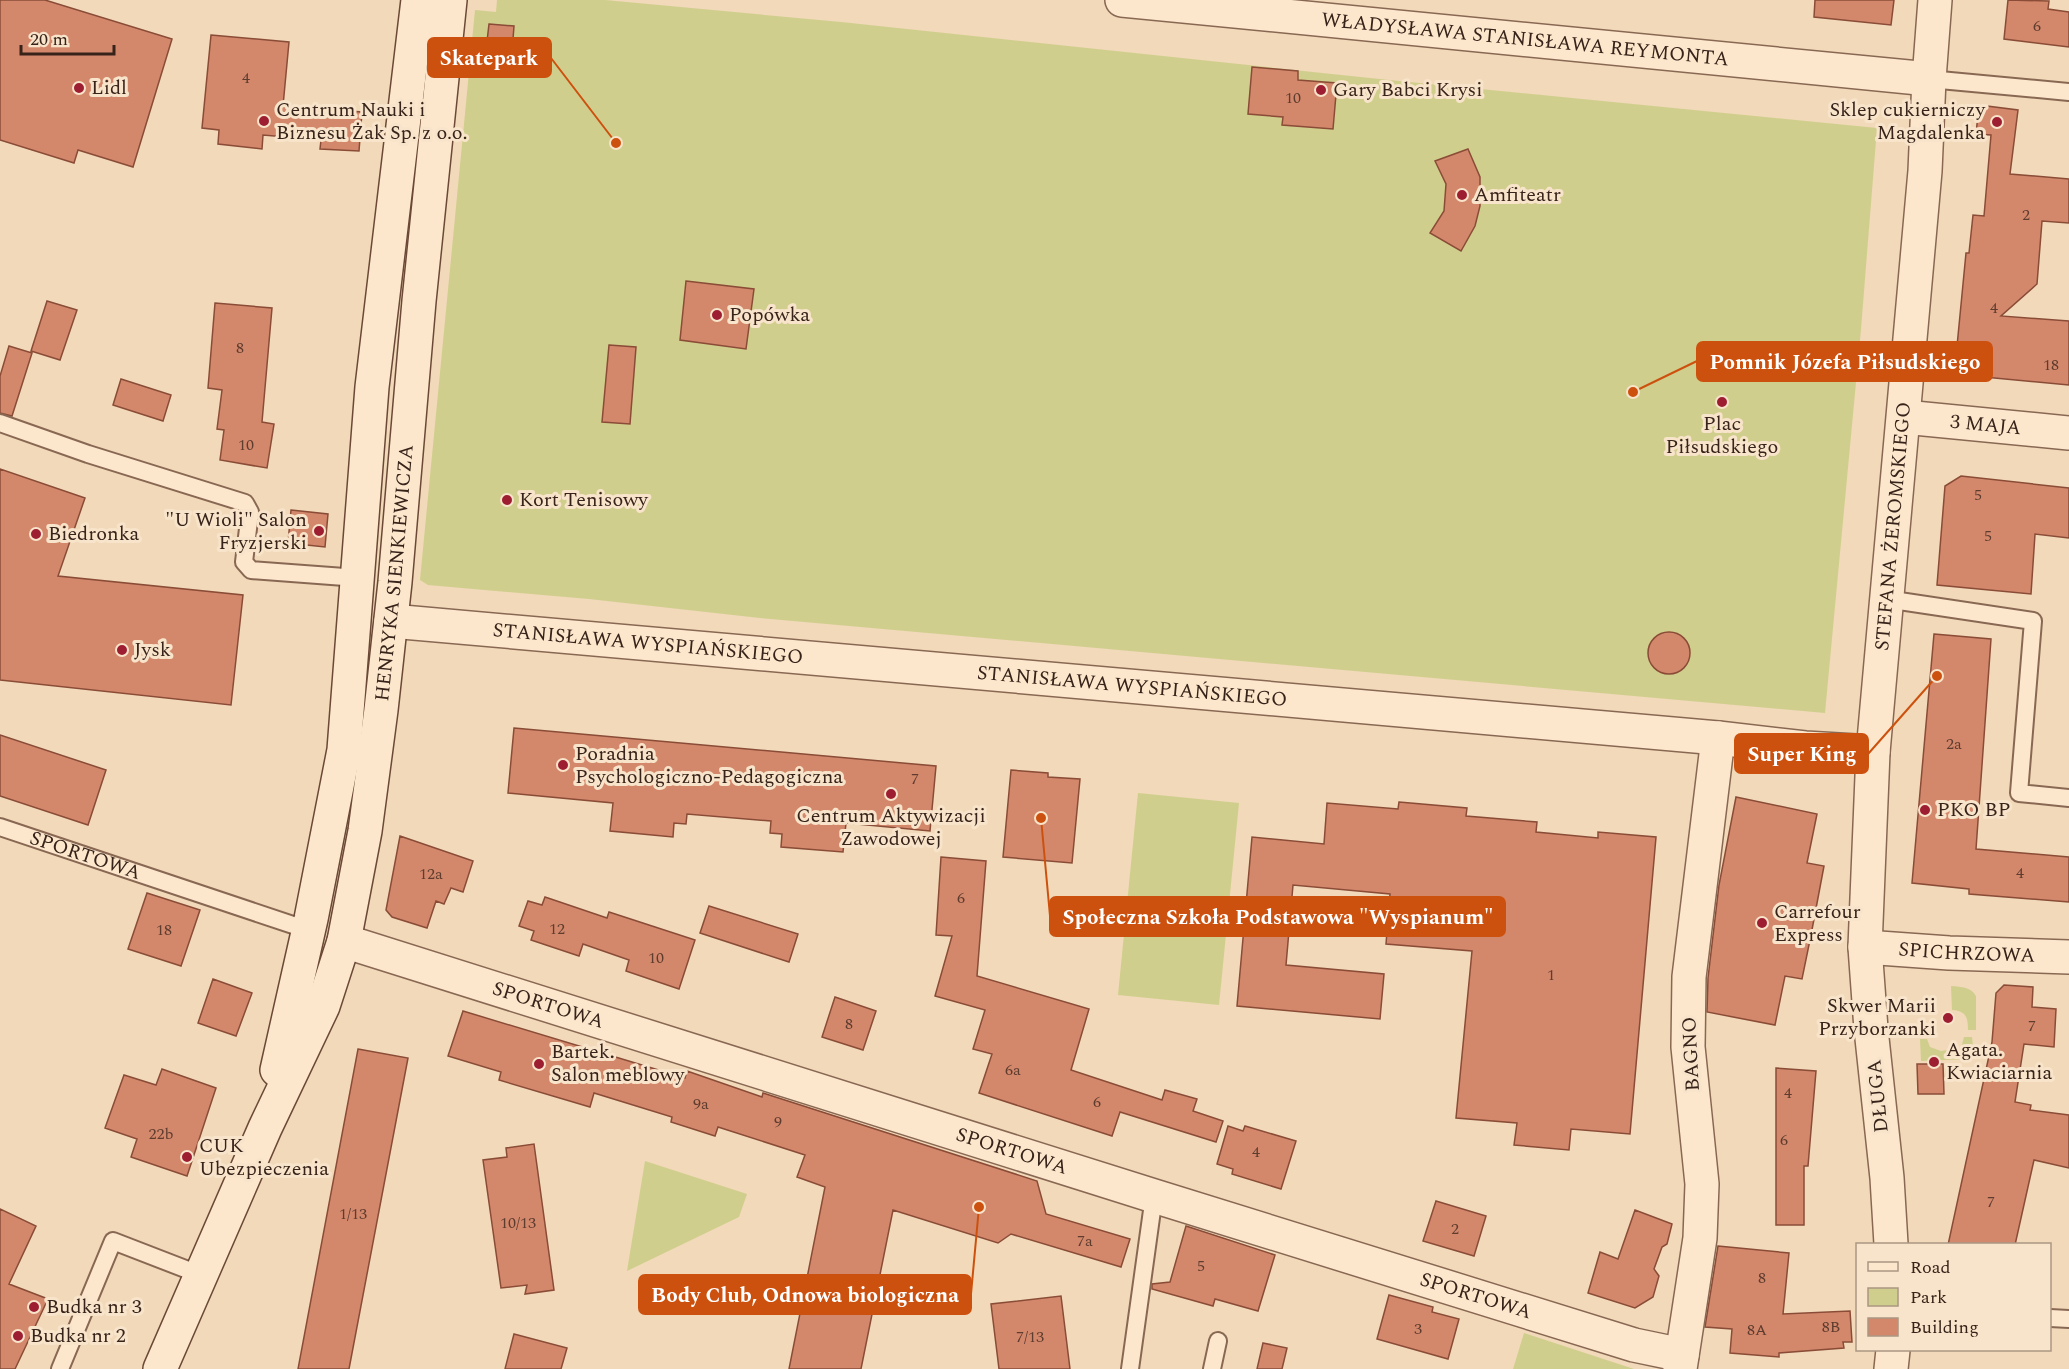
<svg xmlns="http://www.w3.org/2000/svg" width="2069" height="1369" viewBox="0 0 2069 1369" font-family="Spectral,serif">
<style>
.green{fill:#d0ce8d}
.building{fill:#d3886c;stroke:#8a4c37;stroke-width:1.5}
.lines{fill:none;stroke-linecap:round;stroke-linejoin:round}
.lane-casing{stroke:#896853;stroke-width:20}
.street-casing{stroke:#896853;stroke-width:36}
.secondary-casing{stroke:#6b4936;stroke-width:36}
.lane{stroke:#fce7cd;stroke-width:16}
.street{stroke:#fce7cd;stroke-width:33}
.secondary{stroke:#fce7cd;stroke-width:33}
.poi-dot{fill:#9d1e31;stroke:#f8e4ca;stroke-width:2}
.labels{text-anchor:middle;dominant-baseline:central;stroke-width:6;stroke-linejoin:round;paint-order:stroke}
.number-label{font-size:16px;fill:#5e3c2e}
.street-label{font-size:20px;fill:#372319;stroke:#f8e4ca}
.poi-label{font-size:20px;fill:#372319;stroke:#f8e4ca;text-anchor:start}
.leader{fill:none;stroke:#cd510e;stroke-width:2}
.callout-dot{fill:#cd510e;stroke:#f8e4ca;stroke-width:2}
.callout{fill:#cd510e;stroke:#cd510e;stroke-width:2}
.callout-label{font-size:21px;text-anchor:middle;font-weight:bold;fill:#fff}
</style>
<rect width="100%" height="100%" fill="#f1d9b9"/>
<path class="green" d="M497 0H605L841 22 1389 80 1877 128 1861 329 1825 713 760 618 589 599 428 585 420 580 475 10 496 12Z
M1138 793 1239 803 1219 1005 1118 995Z
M1951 986C1962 987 1971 987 1976 996V1030H1968C1968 1017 1966 1011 1952 1010Z
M1964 1037H1972L1973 1046 1969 1059 1921 1061 1920 1039H1927L1930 1047 1941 1051 1961 1048Z
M645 1161 747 1194 739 1217 627 1271Z
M1524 1333 1634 1369H1513Z"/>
<path class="building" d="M0 0H45L172 39 133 167 78 150 74 163 0 140Z
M1815 0H1894L1891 25 1814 17Z
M2008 0 2049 1 2048 9 2069 12V47L2004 39Z
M489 24 514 26 512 52 486 50Z
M211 35 289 42 283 106 362 112 359 151 320 149 321 140 263 135 262 149 218 144 219 130 202 128Z
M1252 67 1298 71V80L1337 83 1333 129 1282 125 1283 117 1248 114Z
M1979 105 2018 110 2010 174 2069 179V223L2042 221 2037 284 2001 316 2069 321V385L1963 375 1955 367 1966 253H1969L1973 215 1984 216 1991 135 1976 134Z
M1468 149 1480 177V206L1475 226 1461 251 1430 233 1444 211 1446 184 1435 161Z
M686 281 754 289 746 349 680 340Z
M47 301 77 310 60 360 31 351Z
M215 303 272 308 262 422 274 424 267 468 220 460 224 430 217 429 222 390 208 388Z
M609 345 636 347 630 424 602 422Z
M9 346 32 353 12 416 0 413V376Z
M121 379 171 395 163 421 113 405Z
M0 469 85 498 58 576 243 595 231 705 0 680Z
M1961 476 2069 488V538L2035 534 2031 594 1937 585 1945 486Z
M291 510 328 514 325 547 288 543Z
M1648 653a21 21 0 1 1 42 0a21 21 0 1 1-42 0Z
M1934 634 1991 639 1976 849 2069 857V902L1969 894V889L1912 883Z
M514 728 936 766 930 831 846 823 843 852 781 847 782 834 770 833 771 821 687 814 686 824 674 823 673 837 610 831 613 803 508 793Z
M0 735 106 770 88 825 0 796Z
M1011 770 1048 773V777L1080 779 1072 863 1003 857Z
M1736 797 1817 814 1807 863 1824 866 1811 935 1802 979 1785 976 1775 1025 1707 1012 1708 978 1719 885Z
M1399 802 1467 808 1466 816 1537 822 1536 832 1598 838V832L1656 837 1630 1134 1571 1129 1569 1150 1514 1145 1517 1123 1456 1118 1472 951 1386 944 1390 894 1293 885 1286 965 1384 974 1380 1019 1237 1006 1252 837 1324 844 1327 803 1398 809Z
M400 836 473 861 463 892 451 888 444 904 436 901 427 928 392 917 386 910Z
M941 857 986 861 977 976 1089 1009 1071 1070 1162 1100 1165 1090 1197 1099 1193 1111 1223 1121 1216 1142 1120 1112 1112 1136 979 1093 992 1054 973 1049 985 1010 935 996 952 936 936 935Z
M147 893 200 910 181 966 128 949Z
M545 897 607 918 609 912 695 940 679 989 626 971 629 960 583 944 579 956 531 940 534 931 519 926 528 901 542 905Z
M709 906 798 934 789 962 700 933Z
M213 979 252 993 236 1036 198 1023Z
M2004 985 2033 987 2032 1007 2056 1009 2054 1047 2024 1044 2015 1102 2031 1105 2030 1110 2069 1115V1168L2034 1160 2015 1245H1948L1992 1042 1996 993Z
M835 997 876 1011 863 1050 822 1037Z
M463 1011 685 1078 687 1071 762 1097 763 1093 1037 1181 1046 1214 1130 1239 1121 1267 1011 1234 998 1243 893 1210 861 1369H789L825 1187 797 1177 805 1155 718 1127 715 1136 671 1122 672 1117 594 1093 590 1107 499 1080 501 1072 448 1056Z
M358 1049 408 1058 349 1369H298Z
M1917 1064H1943L1944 1094H1918Z
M1776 1068 1816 1071 1808 1166H1804V1225H1776Z
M162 1069 216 1088 187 1176 131 1157 137 1139 105 1128 124 1075 156 1085Z
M1228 1126 1243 1131 1245 1126 1296 1141 1281 1189 1232 1174 1233 1169 1217 1164Z
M534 1144 554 1290 525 1294 527 1285 501 1288 483 1160 507 1157 506 1148Z
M1436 1201 1486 1216 1474 1256 1423 1241Z
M0 1209 36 1226 9 1284 48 1299 15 1369H0Z
M1635 1210 1672 1224 1667 1244 1662 1247 1654 1269 1659 1276 1653 1297 1635 1308 1588 1293 1600 1252 1618 1259Z
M1186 1226 1275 1255 1258 1311 1215 1299 1213 1306 1152 1289V1284L1170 1282Z
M1718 1246 1789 1253 1783 1314 1850 1311 1852 1342H1843L1844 1348 1779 1353V1357L1730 1353 1732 1329 1705 1327Z
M1389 1295 1433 1307 1432 1312 1459 1319 1448 1359 1377 1339Z
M1061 1296 1070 1369H999L991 1304Z
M514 1334 567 1348 561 1369H505Z
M1263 1343 1287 1348 1282 1369H1257Z"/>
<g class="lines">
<g class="lane-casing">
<g id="lane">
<path d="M1929 79 2069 92"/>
<path d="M0 423 88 454 245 503 250 512 244 562 251 570 358 578"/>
<path d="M1886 599 2033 621 2019 793 2069 798"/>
<path id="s1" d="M0 827 308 930"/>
<path d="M2050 1318 2069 1319"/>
<path d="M60 1369 113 1241 201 1275"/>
<path d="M1130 1369 1154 1196"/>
<path d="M1212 1369 1218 1341"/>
</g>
</g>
<g class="street-casing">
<g id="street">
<path id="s2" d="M1122 0 1929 79"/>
<path id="s3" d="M1904 417 2069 433"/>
<path id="s4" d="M391 621 1718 738 1805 748 1873 752"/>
<path id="s5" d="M344 941 1154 1196 1634 1345 1682 1355"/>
<path id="s6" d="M1865 947 1949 953 2069 957"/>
<path id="s7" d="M1891 1244 1887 1178 1871 1029 1865 947 1873 752 1925 171 1929 79 1935 0"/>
<path d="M1680 1369 1700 1238 1702 1184 1688 1047 1689 977 1718 738"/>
<path d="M1891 1369 1893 1350"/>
</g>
</g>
<g class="secondary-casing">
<g id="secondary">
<path d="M277 1070 311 919 344 750 372 387 418 0"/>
<path id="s8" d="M160 1369 265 1128 323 1006 344 941 365 831 381 710 395 582 419 301 450 0"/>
</g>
</g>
<use href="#lane" class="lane"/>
<use href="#street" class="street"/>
<use href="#secondary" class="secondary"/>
</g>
<g class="poi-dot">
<circle cx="79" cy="88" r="6"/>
<circle cx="1321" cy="90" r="6"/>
<circle cx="264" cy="121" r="6"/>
<circle cx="1997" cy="122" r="6"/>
<circle cx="1462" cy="195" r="6"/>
<circle cx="717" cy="315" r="6"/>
<circle cx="1722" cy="402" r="6"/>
<circle cx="507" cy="500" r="6"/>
<circle cx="319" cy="531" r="6"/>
<circle cx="36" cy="534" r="6"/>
<circle cx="122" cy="650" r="6"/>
<circle cx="563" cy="765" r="6"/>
<circle cx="891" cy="794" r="6"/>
<circle cx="1925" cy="810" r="6"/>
<circle cx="1762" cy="923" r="6"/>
<circle cx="1948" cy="1018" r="6"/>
<circle cx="1934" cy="1062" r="6"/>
<circle cx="539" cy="1064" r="6"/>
<circle cx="187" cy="1157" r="6"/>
<circle cx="34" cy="1307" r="6"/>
<circle cx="18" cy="1336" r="6"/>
</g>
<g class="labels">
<g class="number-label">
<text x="2037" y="26">6</text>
<text x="246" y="78">4</text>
<text x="1293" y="98">10</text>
<text x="2026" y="215">2</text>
<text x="1994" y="308">4</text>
<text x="240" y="348">8</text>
<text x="2051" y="365">18</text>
<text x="246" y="445">10</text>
<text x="1978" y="495">5</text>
<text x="1988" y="536">5</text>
<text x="1954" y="744">2a</text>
<text x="915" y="779">7</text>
<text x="2020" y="873">4</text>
<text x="431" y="874">12a</text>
<text x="961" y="898">6</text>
<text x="557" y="929">12</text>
<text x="164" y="930">18</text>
<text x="656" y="958">10</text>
<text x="1551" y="975">1</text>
<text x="849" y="1024">8</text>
<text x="2032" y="1026">7</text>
<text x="1013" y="1070">6a</text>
<text x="1788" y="1093">4</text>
<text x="1097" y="1102">6</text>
<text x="701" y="1104">9a</text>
<text x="778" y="1122">9</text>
<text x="161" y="1134">22b</text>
<text x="1784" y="1140">6</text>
<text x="1256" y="1152">4</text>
<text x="1991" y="1202">7</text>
<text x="353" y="1214">1/13</text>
<text x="518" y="1223">10/13</text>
<text x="1455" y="1229">2</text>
<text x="1085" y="1241">7a</text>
<text x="1201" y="1266">5</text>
<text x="1762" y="1278">8</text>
<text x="1831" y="1327">8B</text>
<text x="1418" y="1329">3</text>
<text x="1757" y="1330">8A</text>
<text x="1030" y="1337">7/13</text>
</g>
<g class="street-label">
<text stroke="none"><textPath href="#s2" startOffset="405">WŁADYSŁAWA STANISŁAWA REYMONTA</textPath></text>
<text stroke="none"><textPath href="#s3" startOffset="82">3 MAJA</textPath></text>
<text stroke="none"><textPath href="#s7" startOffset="720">STEFANA ŻEROMSKIEGO</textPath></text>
<text stroke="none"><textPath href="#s8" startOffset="838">HENRYKA SIENKIEWICZA</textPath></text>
<text stroke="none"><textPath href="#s4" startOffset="258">STANISŁAWA WYSPIAŃSKIEGO</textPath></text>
<text stroke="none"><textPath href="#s4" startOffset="744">STANISŁAWA WYSPIAŃSKIEGO</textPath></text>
<text stroke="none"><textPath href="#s1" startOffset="90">SPORTOWA</textPath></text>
<text stroke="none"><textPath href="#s6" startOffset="102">SPICHRZOWA</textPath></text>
<text stroke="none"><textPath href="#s5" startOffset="214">SPORTOWA</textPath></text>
<text transform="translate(1691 1054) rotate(-93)">BAGNO</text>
<text transform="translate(1878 1096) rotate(-96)">DŁUGA</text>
<text stroke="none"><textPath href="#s5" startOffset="700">SPORTOWA</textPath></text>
<text stroke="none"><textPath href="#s5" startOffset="1186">SPORTOWA</textPath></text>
</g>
<g class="poi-label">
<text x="91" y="88">Lidl</text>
<text x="1333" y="90">Gary Babci Krysi</text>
<text x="276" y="110">Centrum Nauki i<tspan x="276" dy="23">Biznesu Żak Sp. z o.o.</tspan></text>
<text x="1985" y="110" text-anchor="end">Sklep cukierniczy<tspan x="1985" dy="23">Magdalenka</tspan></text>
<text x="1474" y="195">Amfiteatr</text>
<text x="729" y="315">Popówka</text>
<text x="1722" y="424" text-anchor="middle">Plac<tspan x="1722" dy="23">Piłsudskiego</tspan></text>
<text x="519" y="500">Kort Tenisowy</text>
<text x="307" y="520" text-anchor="end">"U Wioli" Salon<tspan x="307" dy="23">Fryzjerski</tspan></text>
<text x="48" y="534">Biedronka</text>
<text x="134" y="650">Jysk</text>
<text x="575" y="754">Poradnia<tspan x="575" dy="23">Psychologiczno-Pedagogiczna</tspan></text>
<text x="1937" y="810">PKO BP</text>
<text x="891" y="816" text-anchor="middle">Centrum Aktywizacji<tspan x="891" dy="23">Zawodowej</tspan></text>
<text x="1774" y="912">Carrefour<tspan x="1774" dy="23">Express</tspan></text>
<text x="1936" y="1006" text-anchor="end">Skwer Marii<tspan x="1936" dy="23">Przyborzanki</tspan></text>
<text x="1946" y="1050">Agata.<tspan x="1946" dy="23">Kwiaciarnia</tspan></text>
<text x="551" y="1052">Bartek.<tspan x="551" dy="23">Salon meblowy</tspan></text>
<text x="199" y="1146">CUK<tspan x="199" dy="23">Ubezpieczenia</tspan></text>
<text x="46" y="1307">Budka nr 3</text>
<text x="30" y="1336">Budka nr 2</text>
</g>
</g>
<path class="leader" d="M616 143L551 58M1633 392L1697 361M1937 676L1868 754M1041 818L1050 916M979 1207L971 1294"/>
<g class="callout-dot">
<circle cx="616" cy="143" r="6"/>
<circle cx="1633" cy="392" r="6"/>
<circle cx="1937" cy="676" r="6"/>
<circle cx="1041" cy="818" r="6"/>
<circle cx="979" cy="1207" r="6"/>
</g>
<g class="callout">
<rect x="428" y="38" width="123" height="39" rx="6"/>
<rect x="1697" y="342" width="295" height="39" rx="6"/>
<rect x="1735" y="734" width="133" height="39" rx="6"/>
<rect x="1050" y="897" width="455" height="39" rx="6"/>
<rect x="639" y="1275" width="332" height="39" rx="6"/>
</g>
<g class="callout-label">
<text x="489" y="65">Skatepark</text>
<text x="1845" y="369">Pomnik Józefa Piłsudskiego</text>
<text x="1802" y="761">Super King</text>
<text x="1278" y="924">Społeczna Szkoła Podstawowa "Wyspianum"</text>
<text x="805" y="1302">Body Club, Odnowa biologiczna</text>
</g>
<rect x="1856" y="1243" width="195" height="108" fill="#f8e4ca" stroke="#ab9783" stroke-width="1.5"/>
<rect x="1868" y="1262" width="30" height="9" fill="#fce7cd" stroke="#ab9783" stroke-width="1.5"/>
<text x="1910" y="1273" font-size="18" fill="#372319">Road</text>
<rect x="1868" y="1288" width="30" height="18" fill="#d0ce8d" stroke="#ab9783" stroke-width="1.5"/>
<text x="1910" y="1303" font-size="18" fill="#372319">Park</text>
<rect x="1868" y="1318" width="30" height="18" fill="#d3886c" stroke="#ab9783" stroke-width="1.5"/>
<text x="1910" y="1333" font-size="18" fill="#372319">Building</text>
<path d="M21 45v9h93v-9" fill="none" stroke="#372319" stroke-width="3"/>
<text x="30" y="45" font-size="18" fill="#372319" stroke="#f8e4ca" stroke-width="4.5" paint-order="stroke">20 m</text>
</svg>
